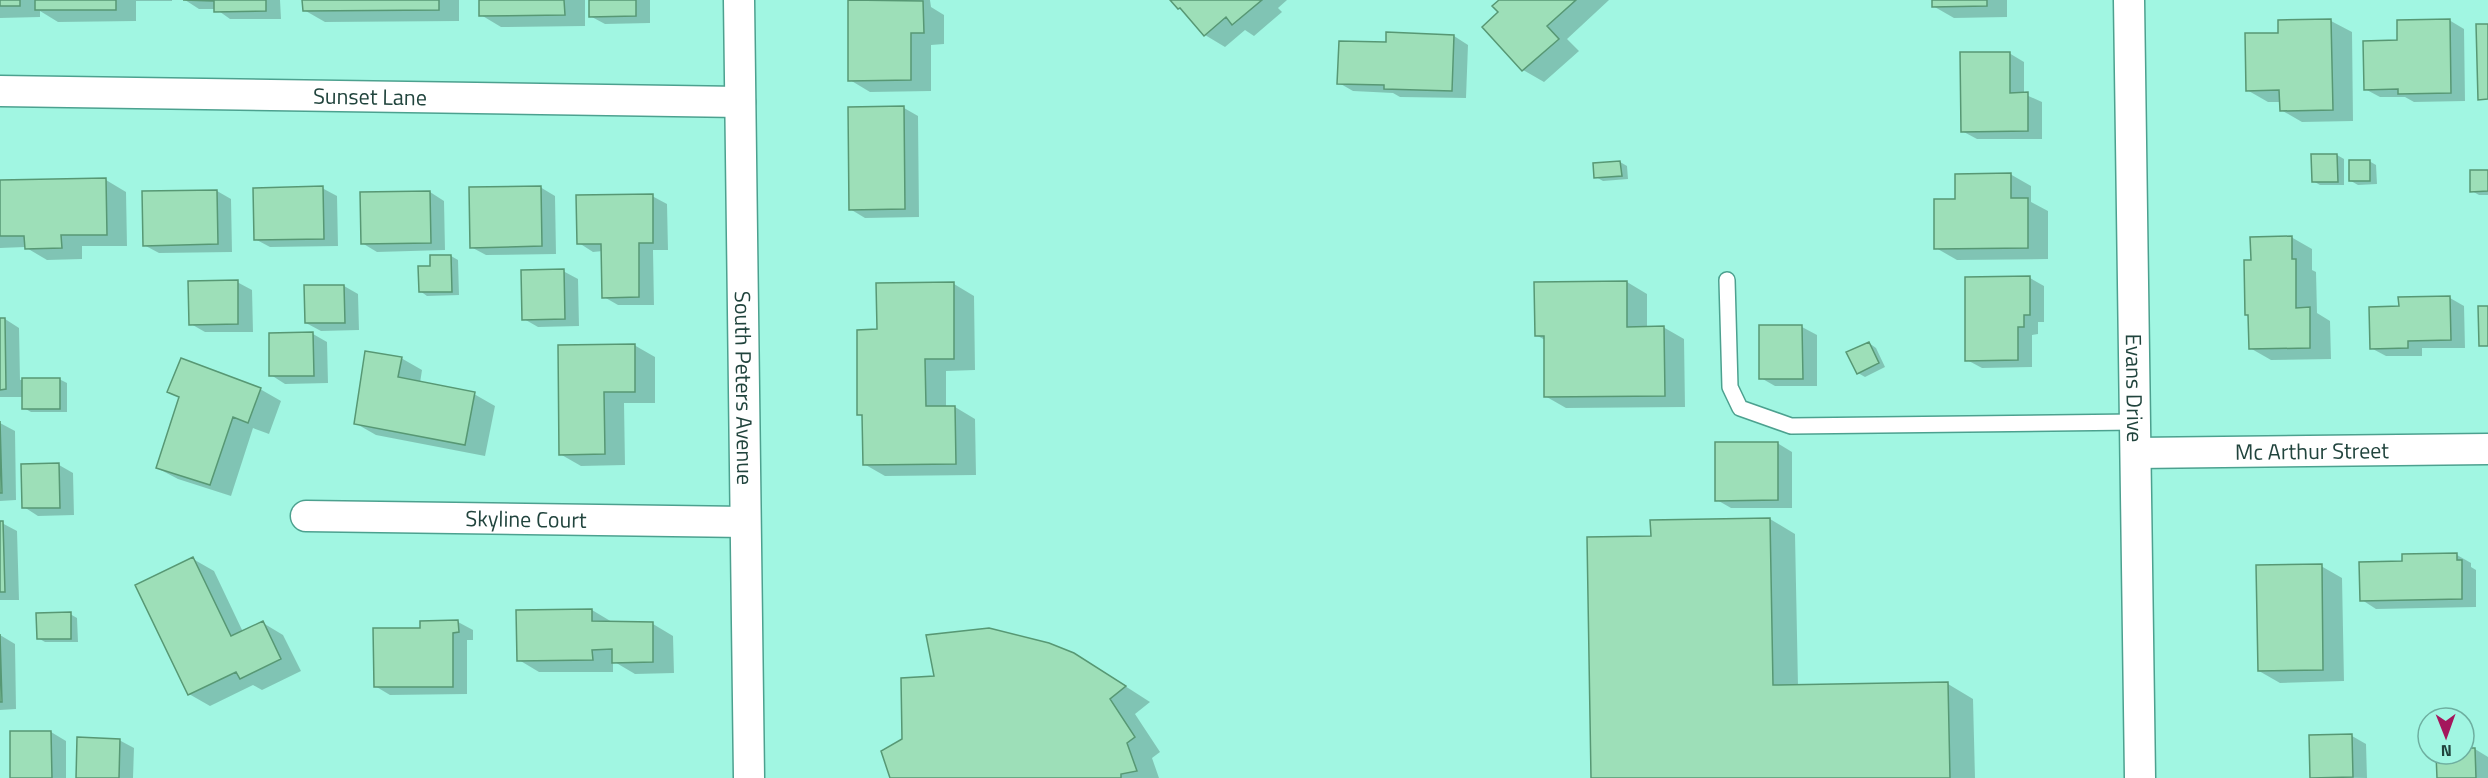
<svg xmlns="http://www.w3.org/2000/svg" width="2488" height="778" viewBox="0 0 2488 778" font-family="'Titillium Web',sans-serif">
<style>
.shadow{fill:#0003}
.building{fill:#9ddfb8;stroke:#579874;stroke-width:1.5}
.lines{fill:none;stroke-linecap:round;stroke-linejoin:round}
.service-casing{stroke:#4ca18f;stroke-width:18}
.minor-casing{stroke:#4ca18f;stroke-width:33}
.service{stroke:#fff;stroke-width:15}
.minor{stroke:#fff;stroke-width:30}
.labels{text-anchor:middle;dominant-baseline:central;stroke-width:5;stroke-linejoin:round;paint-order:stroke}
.street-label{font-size:22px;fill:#21443d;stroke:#a1f6e2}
</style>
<rect width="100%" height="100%" fill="#a1f6e2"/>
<path class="shadow" d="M0 0H172V1H136V21L58 22 40 11V17L0 18Z
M185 0H280L281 19H230L216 9H199Z
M304 0H459V21L325 22 304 10Z
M480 0H585V26L501 27 481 15Z
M590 0H650V23L605 24 590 16Z
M849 0H930L931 7 944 15V44L931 45V91L870 92 850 80Z
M1172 0H1287L1278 8 1282 12 1254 36 1245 30 1225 47 1205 35 1186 13Z
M1501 0H1609L1567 39 1579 51 1544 82 1523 70 1484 27 1500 12Z
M1933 0H2007V17L1954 18 1933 6Z
M2449 20 2464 29 2465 101 2414 102 2405 97H2380L2365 89 2399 42Z
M2280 21H2331L2352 32 2353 121 2302 122 2281 110V102H2268L2247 90 2280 34Z
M1454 36 1468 45 1466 98 1400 97 1393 93 1353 91 1339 83 1387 44Z
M2009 53 2024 62V94L2042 102V139H1977L1962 131Z
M904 108 918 116 919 217 865 218 850 209Z
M2337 155 2344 159V185H2320L2313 181Z
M2369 161 2376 165 2377 184 2358 185 2351 181Z
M1620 162 1627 166 1628 179 1603 181 1596 177Z
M2488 172V195H2479L2472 191Z
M2010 174 2031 186V202L2048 211V259L1957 260 1936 248 1956 200Z
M106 180 126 192 127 246H82V259L47 260 25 247 0 248V181Z
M540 187 555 196 556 254 486 255 471 247Z
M322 188 337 196 338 246 270 247 255 239Z
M217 191 231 199 232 252 159 253 144 245Z
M430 192 444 201 445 250 377 252 362 243Z
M652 196 667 204 668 250H653L654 305H618L604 297 603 251 593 252 579 243Z
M2291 237 2312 249V270L2316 272 2317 313 2330 321 2331 359 2271 360 2250 348V316L2246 314 2252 261Z
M451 256 458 260 459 295 427 296 420 291 431 267Z
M563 271 578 279 579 326 538 327 524 319Z
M2030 278 2044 286V322H2038V334L2032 335V367L1982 368 1967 360Z
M237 282 252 290 253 332H205L191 324Z
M1627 282 1647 294V328L1663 327 1684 339 1685 407 1566 408 1545 396V340L1536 335Z
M954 284 974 296 975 370 946 371V407H955L975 419 976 475 885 476 864 464V417L859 414 878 331Z
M344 286 358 294 359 330 321 331 306 323Z
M2450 298 2464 306 2465 348H2422V356H2386L2371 348 2400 308Z
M0 319H5L19 328 20 380 59 379 67 383V412H31L24 408 23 397H0Z
M1760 327H1802L1817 335V386H1775L1761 378Z
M313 334 327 342 328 383 285 384 271 375Z
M1869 343 1876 348 1885 367 1865 377 1858 373Z
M634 345 655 357V403H624L625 465 581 466 560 454Z
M401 358 422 370 420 383 474 394 495 406 485 456 376 435 355 423Z
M260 389 281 401 269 434 253 428 231 496 178 479 157 468 180 398 169 391Z
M0 423 15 431 16 500 0 501Z
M1777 443 1792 452V508H1731L1717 500Z
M59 465 73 473 74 515 38 516 24 507Z
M1770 519 1795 534 1798 686 1948 684 1973 699 1975 778H1593L1652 538Z
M0 522 17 531 19 600H0Z
M2457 555 2471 563V567L2476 570V607L2376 609 2362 600 2403 562Z
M193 559 214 571 243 632 263 623 283 635 301 671 262 690 253 685 210 706 189 694Z
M2321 566 2342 578 2344 681 2280 683 2259 671Z
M592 610 612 622 653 624 673 636 674 673 635 674 613 661V672H539L519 660Z
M70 614 77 618 78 642H45L38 638Z
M458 622 473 630V640H467V694L390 695 375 686 421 629Z
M0 635 15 644 16 709 0 710Z
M1100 670 1150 702 1135 714 1160 752 1152 758 1159 778H892Z
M51 732 66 741V778H11V733Z
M2352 736 2366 744 2367 778 2311 777Z
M119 740 134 748 133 778H77Z
M2475 749 2488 757V778H2438V754H2464V750Z"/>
<path class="building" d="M0 0H20V6H0Z
M35 0H116V10H35Z
M183 0H266V11L214 12V1Z
M302 0H439V10L303 11Z
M479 0H564L565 15 479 16Z
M589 0H636V16L589 17Z
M848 0 923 1 924 33H911V80L848 81Z
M1170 0H1262L1232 25 1226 17 1204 36 1180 8 1178 9Z
M1499 0H1576L1547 26 1559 39 1522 71 1482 27 1498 12 1492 6Z
M1932 0H1987V6L1932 7Z
M2331 19 2333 110 2280 111 2279 90 2246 91 2245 33H2278V20Z
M2450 19 2451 93 2398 94V89L2364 90 2363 41 2397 40V20Z
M2476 24H2488V99L2478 100Z
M1386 32 1454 35 1452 91 1384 89V85L1337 84 1339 41 1386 42Z
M1960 52H2010V93L2028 92V131L1961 132Z
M904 106 905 209 849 210 848 107Z
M2311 154H2337L2338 182H2312Z
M2349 160H2370V181H2349Z
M1620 161 1622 176 1594 178 1593 163Z
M2470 170H2488V191L2470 192Z
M2011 173V198H2028V248L1934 249V199H1955V174Z
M106 178 107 235H61L62 248 25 249 24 236H0V180Z
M323 186 324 239 254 240 253 188Z
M541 186 542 246 470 248 469 187Z
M217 190 218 244 143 246 142 191Z
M430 191 431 243 361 244 360 192Z
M653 194V243H639V297L602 298 601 244H577L576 195Z
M2292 236V259H2296V308L2310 307V348L2249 349 2248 315H2245L2244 260H2251L2250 237Z
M430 255H451L452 292H419L418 266H430Z
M564 269 565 319 522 320 521 270Z
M2030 276V315H2024V327H2018V360L1965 361V277Z
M238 280V324L189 325 188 281Z
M1627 281V327L1664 326 1665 396 1544 397V336H1535L1534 282Z
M954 282V359H925L926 406H955L956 464 863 465 862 415H857V330L877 329 876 283Z
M304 285H344L345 323H305Z
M2450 296 2451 340 2408 341V348L2370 349 2369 307 2399 306 2398 297Z
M2478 306H2488V346H2479Z
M0 318H5L6 389 0 390Z
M1759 325H1802L1803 379H1759Z
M313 332 314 376H269V333Z
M1869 342 1879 363 1857 374 1846 352Z
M635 344V392H604L605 454 559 455 558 345Z
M365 351 402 357 398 377 475 392 465 445 354 424Z
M181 358 261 388 248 423 233 417 210 485 156 468 179 397 167 392Z
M22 378H60V409H22Z
M0 421 2 493H0Z
M1715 442H1778V500L1715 501Z
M59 463 60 508H22L21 464Z
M1770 518 1773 685 1948 682 1950 778H1591L1587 537 1651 536 1650 520Z
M0 521H3L5 592H0Z
M2457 553V560H2462V599L2360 601 2359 562 2402 561V554Z
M193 557 231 636 263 621 281 659 240 679 236 672 188 695 135 585Z
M2322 564 2323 670 2258 671 2256 565Z
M592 609V621L653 622V662L612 663V649L592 650 593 660 517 661 516 610Z
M71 612V639H37L36 613Z
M458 620 459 632 453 633V687H374L373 628H420V621Z
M989 628 1049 643 1074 653 1126 686 1110 699 1135 737 1127 743 1137 771 1121 774V778H890L881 751 902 739 901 678 934 676 926 635Z
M0 634 2 702H0Z
M10 731H51L52 778H10Z
M2352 734 2353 777 2310 778 2309 735Z
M77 737 120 739 119 778H76Z
M2464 748H2475L2476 778H2437L2436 754H2464Z"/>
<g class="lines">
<g class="service-casing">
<path id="service" d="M1727 280 1730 387 1740 408 1791 426 2135 422"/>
</g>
<g class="minor-casing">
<g id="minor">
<path id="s1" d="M739 0 749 778"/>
<path id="s2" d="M2129 0 2140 778"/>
<path id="s3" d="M0 91 740 102"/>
<path id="s4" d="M2136 453 2488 449"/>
<path id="s5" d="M306 516 745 522"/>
</g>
</g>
<use href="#service" class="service"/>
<use href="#minor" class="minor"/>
</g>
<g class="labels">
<g class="street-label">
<text stroke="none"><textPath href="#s3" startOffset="370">Sunset Lane</textPath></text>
<text stroke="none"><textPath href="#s1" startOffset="388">South Peters Avenue</textPath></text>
<text stroke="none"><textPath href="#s2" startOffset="388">Evans Drive</textPath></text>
<text stroke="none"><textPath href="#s4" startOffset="176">Mc Arthur Street</textPath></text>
<text stroke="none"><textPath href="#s5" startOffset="220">Skyline Court</textPath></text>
</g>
</g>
<g transform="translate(2446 736) rotate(179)"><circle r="28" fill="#a1f6e2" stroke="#6eafa0" stroke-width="1.5"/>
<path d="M0-4.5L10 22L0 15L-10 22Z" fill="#a4175c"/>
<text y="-9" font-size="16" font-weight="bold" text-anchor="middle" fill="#21443d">N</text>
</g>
</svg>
